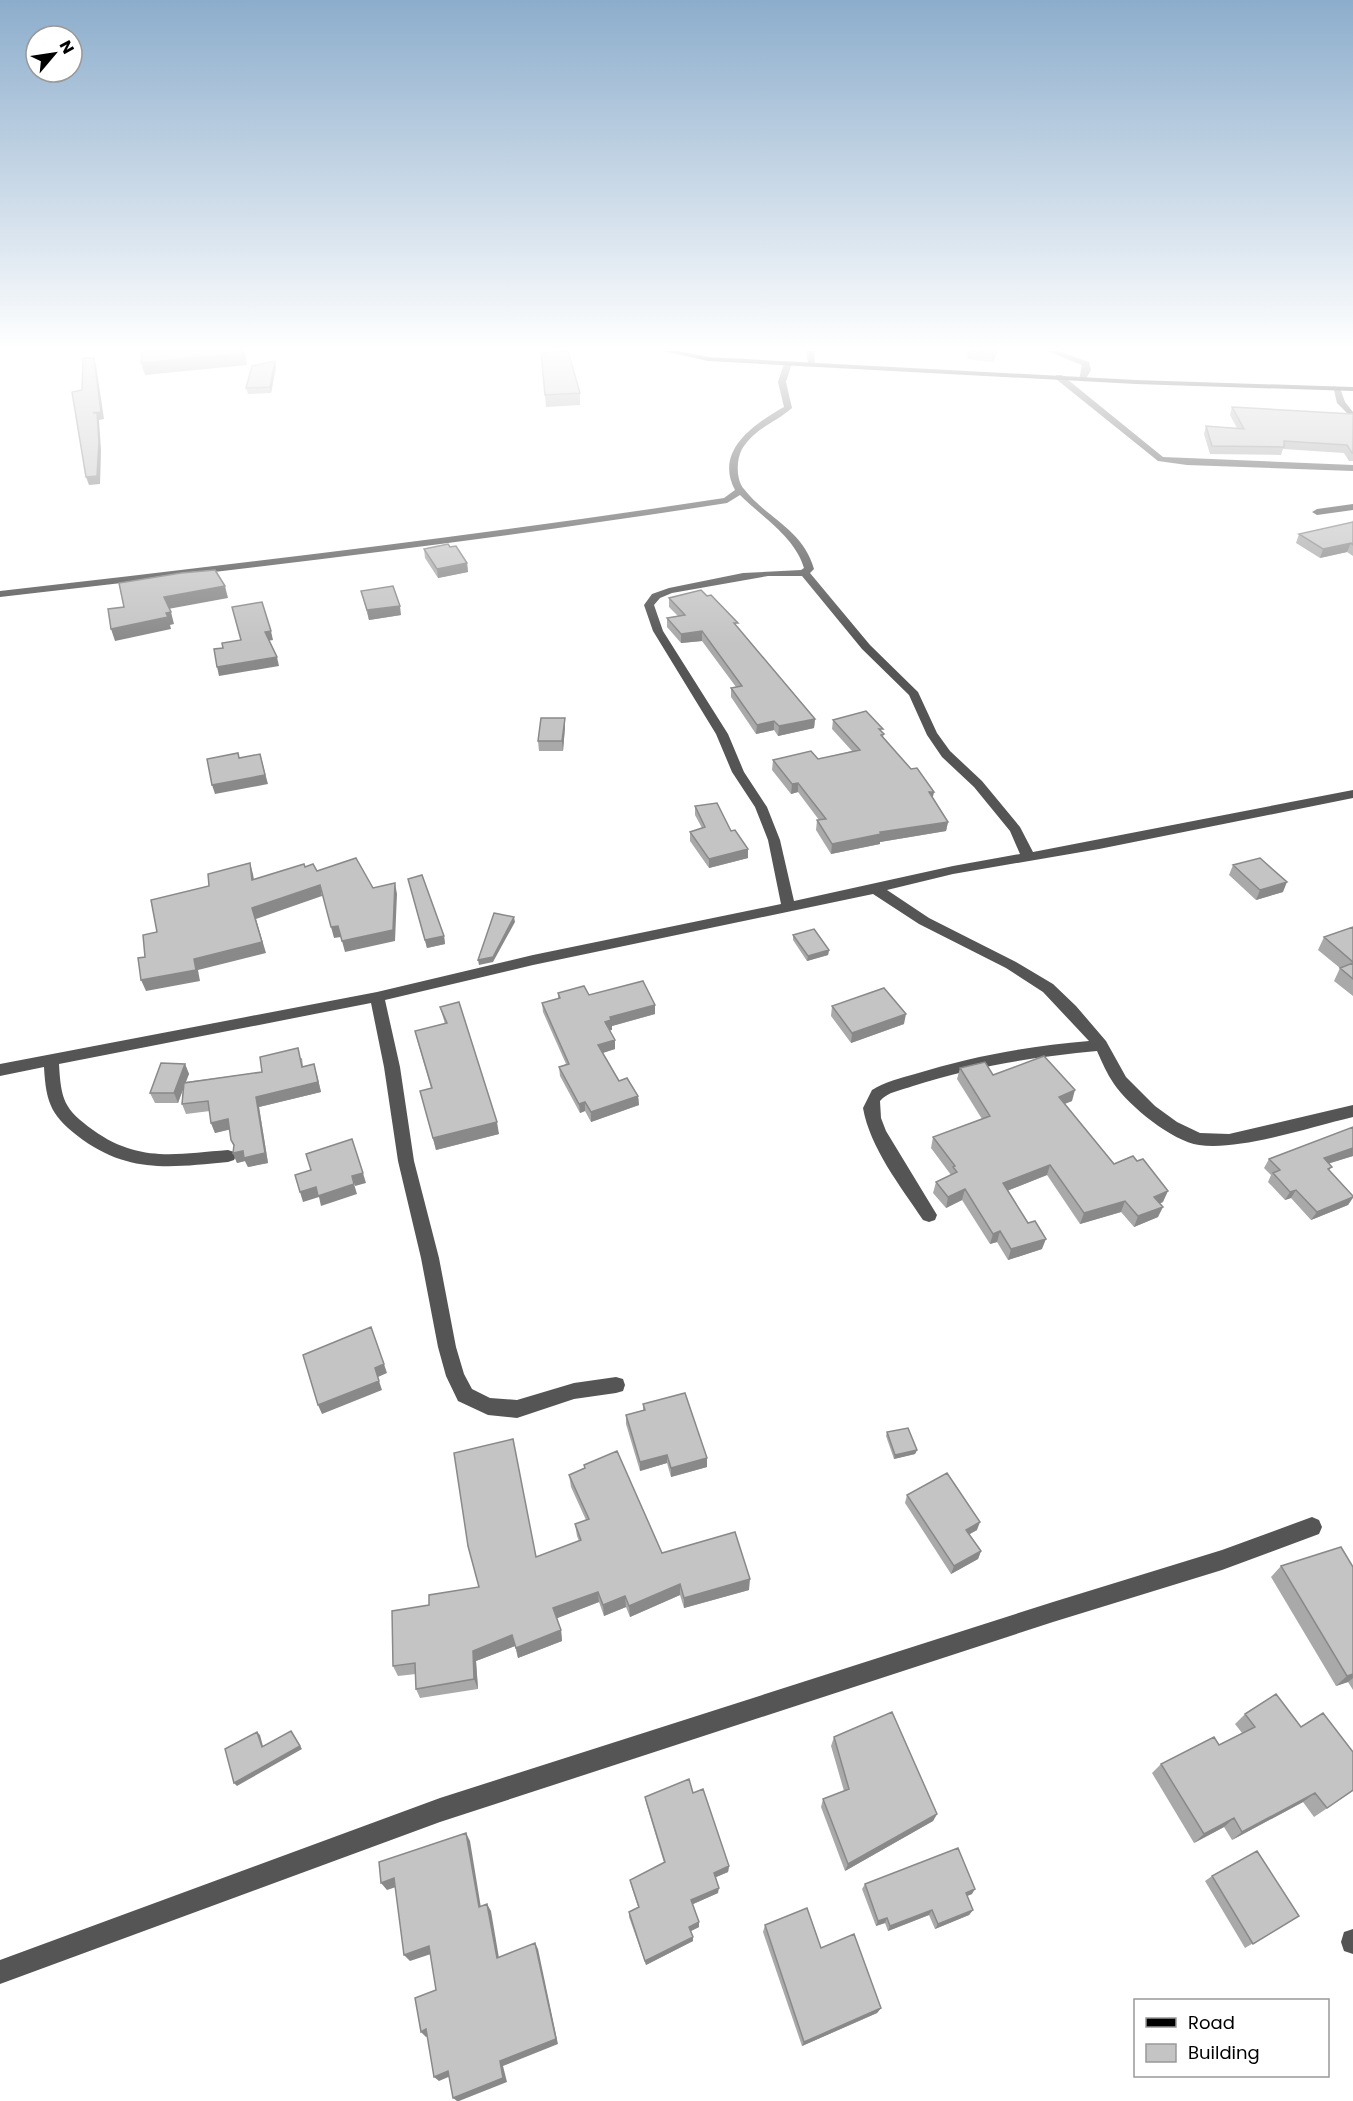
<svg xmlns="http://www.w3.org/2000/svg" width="1353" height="2101" viewBox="0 0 1353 2101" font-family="Poppins,sans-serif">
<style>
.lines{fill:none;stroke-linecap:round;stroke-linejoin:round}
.minor{fill:#555;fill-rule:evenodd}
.major{fill:#000;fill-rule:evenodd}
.wall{fill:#a9a9a9}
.shaded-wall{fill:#898989}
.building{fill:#c4c4c4;stroke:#898989;stroke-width:1.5}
</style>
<rect width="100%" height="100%" fill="#fff"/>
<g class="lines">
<path class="minor" d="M806 351H814L815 365 808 363Z
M1047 351H1058L1089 362 1091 370 1085 380H1079L1082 365Z
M785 361 792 363 786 382 792 408C775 423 755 428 742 449 736 460 736 480 744 489 766 518 803 529 814 569L810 573 870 645 918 692 937 733 950 751 982 781 1020 827 1033 852 1353 790V798L1099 849 953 874 887 890 929 918 1016 962 1053 984 1076 1006 1106 1041 1126 1077 1155 1106 1177 1122 1200 1133 1229 1134 1353 1105V1117C1311 1127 1239 1151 1199 1145 1172 1141 1129 1106 1114 1084 1107 1074 1102 1062 1097 1051 1034 1057 974 1066 913 1086 902 1090 887 1092 880 1101L881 1118 886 1131 937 1215 935 1220 929 1222 923 1220C901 1187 870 1148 863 1108L872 1090C884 1082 901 1078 915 1074 973 1056 1029 1046 1089 1041L1043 992 1006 968 919 924 873 894 533 965 385 1000 400 1067 414 1161 439 1258 456 1347 464 1374 472 1389 490 1398 517 1400 574 1383 616 1377 623 1379 625 1385 623 1391 616 1393 574 1399 517 1418 488 1415 458 1401 446 1376 438 1347 421 1258 398 1161 384 1067 371 1003 59 1064C61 1100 64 1109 93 1130 139 1163 176 1154 228 1150L234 1152 236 1156 234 1160 228 1162C173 1167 131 1174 83 1140 52 1117 46 1105 44 1067L0 1076V1064L377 992 533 955 781 904 768 840 755 807 732 772 716 734 653 631 644 605 652 594 669 588 743 573 801 570 804 568C795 537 762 517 740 495L727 503C485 541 243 569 0 597V591C242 563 484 535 724 498L735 490C714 451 754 424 784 407L778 382ZM768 576H802L862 649 909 695 927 735 942 757 974 787 1010 831 1020 854 953 866 794 901 780 840 767 807 744 772 728 734 663 631 654 605 660 598 672 593Z
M1056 375H1062L1163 457 1353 465V471L1187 465 1158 461 1056 379Z
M1333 386 1340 388 1345 402 1353 412V419L1337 403Z
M1353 504V510L1317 515 1312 512 1317 509Z
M1312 1517 1319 1520 1322 1527 1319 1534 1222 1570 1053 1622 440 1822 0 1984V1960L440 1798 1053 1602 1222 1550Z
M1353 1929V1954L1344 1951 1341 1942 1344 1932Z"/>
<path class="major" d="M663 351H678L708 357 1136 380 1353 387V391L1136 384 708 361Z"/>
</g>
<path class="wall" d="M968 351H998L994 360 992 362 967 359Z
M541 353 580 393V405L546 407Z
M275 361 276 367 271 393 248 394 246 388Z
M1232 407 1353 414V461H1349L1344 453 1283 449 1281 455 1210 454 1204 434 1206 426 1237 428 1230 415Z
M1353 520V556L1347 552 1320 558 1296 543 1299 534 1352 523Z
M450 547 467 563 468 572 438 578 425 558 424 549Z
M361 591 401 615 369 620Z
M669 598 738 628 815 719 814 728 778 736 774 730 756 734 731 697V688L736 687 702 641 681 643 667 627V618L678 616 669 607Z
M833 720 883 733 884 734 883 737 911 769 934 792 932 798 948 822 946 831 880 842V844L831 854 816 830 817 820H819L798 792 791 794 772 770 773 760 818 759 852 751 832 729Z
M565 727 563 751H539L538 741Z
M695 806 731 831 748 849V858L709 868 690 841V832L702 828 695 815Z
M1233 865 1283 892 1256 900 1229 875Z
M408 879 444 936 445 944 427 948Z
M1353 927V996L1334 981 1340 968 1318 950 1324 937Z
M793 935 829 950 828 955 807 961 793 940Z
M558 993 589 995 655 1014 612 1026V1030H610L615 1049 603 1053 619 1081 638 1096 639 1105 591 1122 585 1111 580 1113 560 1076 559 1067 566 1064 543 1012 542 1003 558 999Z
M832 1006 904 1024 851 1043 831 1016Z
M440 1007 499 1134 436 1150 420 1091 431 1088 418 1043 415 1031 445 1024Z
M302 1058 303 1066 317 1074 321 1092 259 1107 268 1163 248 1167 245 1161 237 1163 233 1153 234 1147 231 1140 230 1129 215 1133 211 1123 210 1111 186 1114 182 1104 183 1088 178 1103H155L150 1093 185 1064 189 1074 185 1082 262 1072Z
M960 1068 993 1075 1072 1101 1065 1104 1114 1164 1163 1202 1160 1203 1158 1217 1134 1227 1121 1212 1080 1224 1047 1175 1007 1191 1042 1249 1008 1260 997 1242 990 1244 962 1200 946 1208 933 1193 936 1182 951 1175 931 1148 933 1137 982 1119 957 1079Z
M1353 1127V1156L1329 1163 1330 1171 1353 1196V1198L1348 1205 1311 1220 1291 1198 1285 1200 1268 1182 1271 1175 1264 1168 1269 1159Z
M643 1404 707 1458V1467L671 1477 667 1463 640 1471 626 1424V1415L643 1410Z
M887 1432 917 1450 915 1454 894 1459 886 1436Z
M584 1465 662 1553 749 1590 684 1608 680 1595 630 1617 626 1607 604 1616 599 1602 557 1618 561 1630 562 1641 518 1658 515 1646 476 1661 478 1689 420 1698 416 1689V1674L398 1676 393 1666 429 1605 479 1587 536 1557 579 1541 577 1536 575 1524 586 1520 571 1487 569 1475 585 1469Z
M907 1495 977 1530 969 1534 981 1551 978 1559 951 1574 905 1503Z
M1281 1566 1353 1567V1690L1348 1682 1336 1686 1271 1577Z
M1245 1714 1301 1727 1353 1791 1314 1817 1303 1802 1232 1840 1224 1827 1194 1843 1152 1773 1161 1764 1219 1745 1242 1733 1235 1724Z
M834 1737 937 1814 933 1821 845 1871 821 1807 823 1799 844 1791 831 1746Z
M693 1793 729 1866 728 1872 716 1877 718 1893 693 1904 699 1922V1927L691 1931 693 1941 646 1965 629 1917V1912L638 1907 631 1885 630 1880 664 1863 646 1803 645 1797Z
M1212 1876 1299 1916 1245 1948 1205 1881Z
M865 1884 972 1894 967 1896 973 1910 969 1915 935 1929 929 1915 888 1931 885 1923 876 1926 862 1889Z
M765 1925 821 1948 881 2008 877 2013 802 2046 763 1932Z"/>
<path class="shaded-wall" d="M245 351 247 365 145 375 141 363Z
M996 351H998L994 360 992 362 993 354Z
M94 358 96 365 104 419 99 420 101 450 100 484 89 485 86 477Z
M275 361 276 367 271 393 270 387Z
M1351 543 1347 552 1320 558 1323 549Z
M467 563 468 572 438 578 437 569Z
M225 586 228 598 168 609 164 597Z
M400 606 401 615 369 620 367 610Z
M171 612 174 624 170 625 171 629 115 641 111 629Z
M271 631 273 640 267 641 265 632Z
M702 631V641L681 643V634Z
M277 657 279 666 219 676 217 667Z
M565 718V727L563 751 562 741Z
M815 719 814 728 778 736 779 726Z
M774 721V730L756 734 757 725Z
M260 754 268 784 215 794 212 785Z
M798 783V792L791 794 792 784Z
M929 792H934L932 801Z
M948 822 946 831 880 842V844L831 854 832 844 880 832Z
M748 849V858L709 868V859Z
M250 863 253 874 256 891 252 880Z
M1287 882 1283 892 1256 900 1260 890Z
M395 883 397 894 395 941 345 952 342 941Z
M320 885 322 896 256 919 266 953 198 970 200 981 146 991 141 980 194 959 252 908Z
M514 917 515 922 493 962 479 965 478 960Z
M338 926 341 937 334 938 331 927Z
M444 936 445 944 427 948 425 940Z
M829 950 828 955 807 961 808 956Z
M655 1005V1014L612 1026V1030L606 1031 605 1022 610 1017Z
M906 1014 904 1024 851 1043 852 1033Z
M615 1040V1049L599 1054 598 1045Z
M185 1064 189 1074 178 1103 174 1093Z
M314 1064 321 1092 259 1107 268 1163 248 1167 245 1161 237 1163 233 1153 256 1097Z
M1075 1090 1072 1101 1055 1107 1059 1097Z
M638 1096 639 1105 591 1122V1112Z
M585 1102V1111L580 1113 579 1104Z
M228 1119 232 1129 215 1133 211 1123Z
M497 1122 499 1134 436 1150 433 1138Z
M1353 1148V1156L1318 1167 1324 1158Z
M1050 1165 1047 1175 999 1194 1003 1183Z
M363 1173 366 1183 355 1186 352 1176Z
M354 1184 357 1194 321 1206 319 1197 303 1202 300 1192 316 1187Z
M965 1189 962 1200 946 1208 948 1197Z
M1296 1190 1291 1198 1285 1200 1290 1192Z
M1168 1191 1163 1202 1149 1208 1154 1197Z
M1353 1197 1348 1205 1311 1220 1317 1212Z
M1125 1201 1121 1212 1080 1224 1084 1213Z
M1163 1207 1158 1217 1134 1227 1138 1216Z
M1000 1231 997 1242 990 1244 993 1234Z
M1046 1239 1042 1249 1008 1260 1011 1249Z
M384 1364 387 1373 378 1377 375 1368Z
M379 1381 382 1390 322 1414 318 1405Z
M917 1450 915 1454 894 1459 895 1455Z
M667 1455V1463L640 1471V1462Z
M707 1458V1467L671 1477V1468Z
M980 1522 977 1530 963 1538 966 1530Z
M981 1551 978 1559 951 1574 954 1566Z
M750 1579 749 1590 684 1608V1598Z
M680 1584V1595L630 1617 629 1606Z
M598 1592 599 1602 555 1619 553 1608Z
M625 1596 626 1607 604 1616 603 1605Z
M561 1630 562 1641 518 1658 516 1648Z
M512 1635 515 1646 476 1661 478 1689 474 1679 473 1651Z
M1353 1674V1678L1348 1682 1336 1686 1347 1676Z
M291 1731 302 1749 237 1786 234 1783Z
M257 1732 260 1735 264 1750 262 1747Z
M1315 1793 1303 1802 1232 1840 1242 1832Z
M937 1814 933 1821 845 1871 848 1864Z
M1234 1818 1224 1827 1194 1843 1204 1834Z
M466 1833 470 1841 482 1914 479 1907Z
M729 1866 728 1872 714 1878V1873Z
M394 1878 399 1886 387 1890 381 1883Z
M719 1888 718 1893 691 1905V1900Z
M975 1889 972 1894 962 1898 966 1893Z
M487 1904 491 1911 500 1964 497 1958Z
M932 1910 929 1915 888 1931 890 1926Z
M973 1910 969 1915 935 1929 938 1924Z
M887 1918 885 1923 876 1926 878 1921Z
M699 1922V1927L689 1932V1927Z
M693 1937V1941L646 1965 645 1961Z
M535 1943 538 1949 558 2044 503 2066 507 2082 459 2101H457L453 2098 500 2061Z
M429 1946 434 1953 410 1961 404 1955Z
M881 2008 877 2013 802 2046 804 2042Z
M426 2029 431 2034 426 2037 421 2032Z
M448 2071 453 2075 439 2081 434 2077Z"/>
<path class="building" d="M142 351H244V353L141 363Z
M568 351 580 393 545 395 541 353Z
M968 351H996L993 354Z
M83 358H94L101 412 93 413H97L99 442 97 476 86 477 72 392 82 390Z
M275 361 270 387 246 388 252 366Z
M1232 407 1353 414V453H1352L1347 445 1284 441V447L1212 446 1206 426 1244 429Z
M1353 522V545L1351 543 1323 549 1299 534Z
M448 544 450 547 456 546 467 563 437 569 424 549Z
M215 570 225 586 164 597 171 612 166 613 168 617 111 629 108 609 124 607 119 583 181 573Z
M393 586 400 606 367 610 361 591Z
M701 590 707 596 711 595 738 623H734L815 719 779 726 774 721 757 725 731 688 742 686 702 631 681 634 667 618 685 615 669 598Z
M262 602 271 631 265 632 277 657 217 667 214 649 223 648 222 643 241 640 232 607Z
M866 711 883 729H879L884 734 881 735 911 769 917 768 934 792H929L948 822 880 832 881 834 832 844 817 820 826 819 798 783 792 784 773 760 811 751 818 759 860 750 833 720Z
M541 718H565L562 741H538Z
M238 753 239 758 260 754 265 775 212 785 207 759Z
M717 803 731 831 735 830 748 849 709 859 690 832 705 827 695 806Z
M356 858 373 888 395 883 393 930 342 941 338 926 331 927 320 885 252 908 262 942 194 959 196 970 141 980 138 958 145 957 143 935 157 932 151 900 209 886 208 874 250 863 252 880 304 864 305 867 313 864 317 871Z
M1260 858 1287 882 1260 890 1233 865Z
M422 875 444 936 425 940 408 879Z
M494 913 514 917 493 957 478 960Z
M1353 927V962L1324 937Z
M814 929 829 950 808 956 793 935Z
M1353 963V979L1340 968Z
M643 981 655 1005 610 1017 611 1020 605 1022 615 1040 598 1045 619 1081 627 1078 638 1096 591 1112 585 1102 579 1104 559 1067 569 1064 542 1003 560 998 558 993 584 986 589 995Z
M884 988 906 1014 852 1033 832 1006Z
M459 1002 497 1122 433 1138 420 1091 432 1088 415 1031 447 1023 440 1007Z
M298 1048 302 1067 314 1064 318 1082 256 1097 265 1153 244 1158 243 1151 233 1153 234 1145 231 1140 228 1119 211 1123 208 1101 182 1104 184 1083 262 1072 260 1057Z
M1044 1056 1075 1090 1059 1097 1114 1164 1133 1156 1137 1161 1143 1159 1168 1191 1154 1197 1163 1207 1138 1216 1125 1201 1084 1213 1050 1165 1003 1183 1028 1223 1035 1221 1046 1239 1011 1249 1000 1231 993 1234 965 1189 948 1197 936 1182 957 1172 953 1167 955 1166 933 1137 990 1116 960 1068 985 1062 993 1075Z
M161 1063 185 1064 174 1093H150Z
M1353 1127V1148L1324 1158 1332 1167 1328 1169 1353 1196V1197L1317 1212 1296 1190 1290 1192 1273 1173 1280 1170 1269 1159Z
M352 1139 363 1173 352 1176 354 1184 318 1196 316 1187 300 1192 295 1175 311 1170 306 1154Z
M371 1327 384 1364 375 1368 379 1381 318 1405 303 1355Z
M685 1393 707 1458 671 1468 667 1455 640 1462 626 1415 645 1410 643 1404Z
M908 1428 917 1450 895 1455 887 1432Z
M513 1439 536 1557 581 1540 575 1524 589 1519 569 1475 585 1468 584 1465 617 1451 662 1553 735 1532 750 1579 684 1598 680 1584 629 1606 625 1596 603 1605 598 1592 553 1608 561 1630 516 1648 512 1635 473 1651 474 1679 416 1689 415 1663 393 1666 392 1611 429 1605V1595L479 1587 468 1546 454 1453Z
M947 1473 980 1522 966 1530 981 1551 954 1566 907 1495Z
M1341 1547 1353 1567V1674L1347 1676 1281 1566Z
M1276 1694 1301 1727 1323 1713 1353 1752V1790L1327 1808 1315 1793 1242 1832 1234 1818 1204 1834 1161 1764 1214 1737 1219 1745 1255 1727 1245 1714Z
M892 1712 937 1814 848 1864 823 1799 849 1789 834 1737Z
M291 1731 300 1746 234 1783 225 1749 257 1732 262 1747Z
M689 1779 693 1793 703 1789 729 1866 714 1873 719 1888 691 1900 699 1922 689 1927 693 1937 645 1961 629 1912 639 1907 630 1880 665 1862 645 1797Z
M466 1833 479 1907 487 1904 497 1958 535 1943 556 2039 500 2061 503 2078 453 2098 448 2071 434 2077 426 2029 421 2032 415 1998 436 1990 429 1946 404 1955 394 1878 381 1883 379 1862Z
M958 1848 975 1889 966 1893 973 1910 938 1924 932 1910 890 1926 887 1918 878 1921 865 1884Z
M1257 1851 1299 1916 1253 1944 1212 1876Z
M807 1908 821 1948 854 1934 881 2008 804 2042 765 1925Z"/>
<linearGradient id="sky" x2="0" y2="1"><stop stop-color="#8cadcc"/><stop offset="0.54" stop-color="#fff"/><stop offset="1" stop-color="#fff" stop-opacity="0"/></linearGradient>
<rect width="1353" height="645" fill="url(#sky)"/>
<rect x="1134" y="1999" width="195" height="78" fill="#ffffff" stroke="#999999" stroke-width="1.5"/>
<rect x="1146" y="2018" width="30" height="9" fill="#000000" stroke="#999999" stroke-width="1.5"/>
<text x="1188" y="2029" font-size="18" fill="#000000">Road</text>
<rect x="1146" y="2044" width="30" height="18" fill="#c4c4c4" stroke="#999999" stroke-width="1.5"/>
<text x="1188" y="2059" font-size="18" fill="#000000">Building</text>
<g transform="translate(54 54) rotate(61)"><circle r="28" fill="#ffffff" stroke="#999999" stroke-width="1.5"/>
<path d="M0-4.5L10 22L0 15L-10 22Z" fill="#000000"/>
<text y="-9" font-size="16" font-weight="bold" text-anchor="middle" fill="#000000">N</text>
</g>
</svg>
